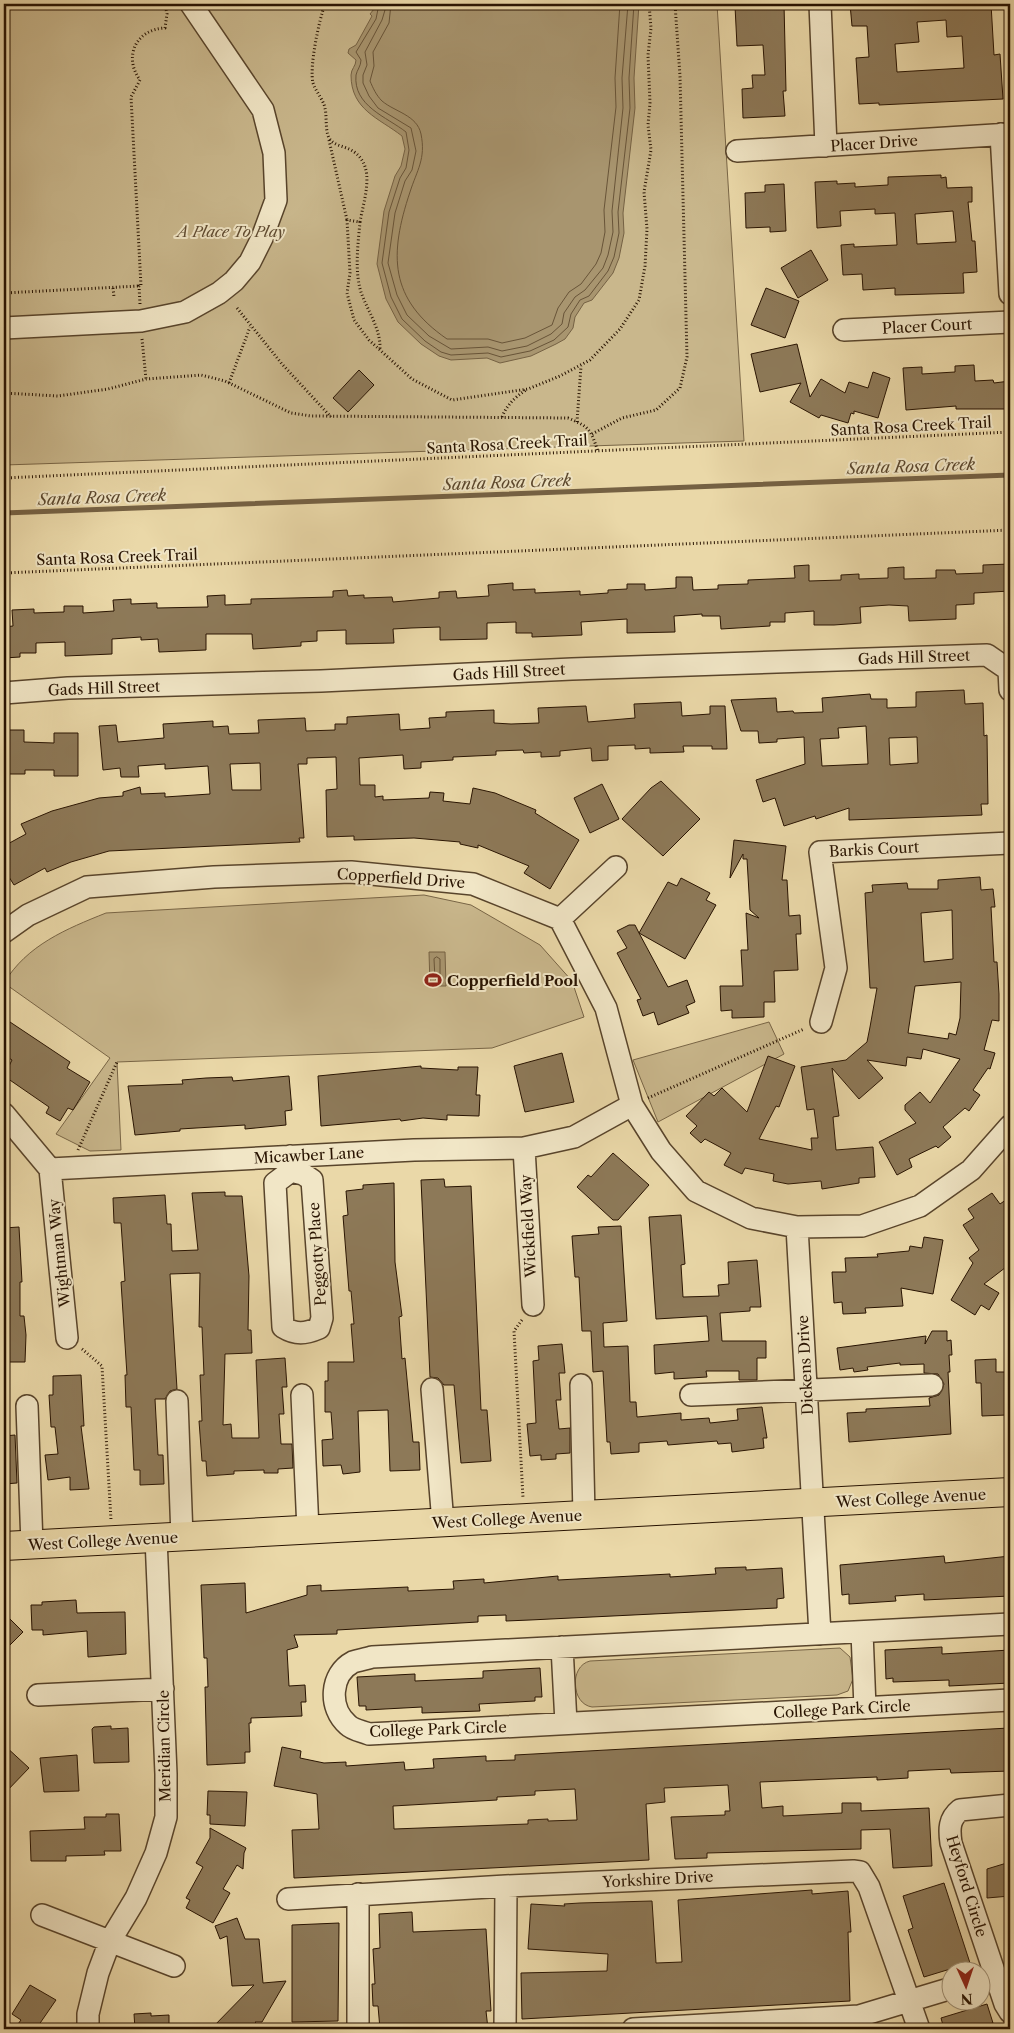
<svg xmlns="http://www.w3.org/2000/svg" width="1014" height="2033" viewBox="0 0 1014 2033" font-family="'Libre Caslon Text',serif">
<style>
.green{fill:#c9b78c;stroke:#786546}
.water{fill:#a8956f;stroke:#756143}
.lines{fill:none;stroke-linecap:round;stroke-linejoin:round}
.shore{stroke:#685438;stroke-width:1}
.stream{stroke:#756143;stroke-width:5}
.building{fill:#8d7958;stroke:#281301;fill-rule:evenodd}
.minor-casing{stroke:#58442b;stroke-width:24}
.major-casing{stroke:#281301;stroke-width:30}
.path{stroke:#281301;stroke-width:3;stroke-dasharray:1 2.5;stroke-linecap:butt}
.minor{stroke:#f1e6c6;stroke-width:21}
.major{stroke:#ead8a8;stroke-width:28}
.labels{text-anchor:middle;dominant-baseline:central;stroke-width:4;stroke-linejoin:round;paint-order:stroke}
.street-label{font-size:15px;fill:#281301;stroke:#f1e6c6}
.park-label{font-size:15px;font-style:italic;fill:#604c32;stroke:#f1e6c6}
.poi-label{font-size:15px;font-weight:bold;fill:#281301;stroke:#f1e6c6;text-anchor:start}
.water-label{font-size:16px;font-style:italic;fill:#5b472d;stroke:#f1e6c6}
</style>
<rect width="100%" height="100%" fill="#ead8a8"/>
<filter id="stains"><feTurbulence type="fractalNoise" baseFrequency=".004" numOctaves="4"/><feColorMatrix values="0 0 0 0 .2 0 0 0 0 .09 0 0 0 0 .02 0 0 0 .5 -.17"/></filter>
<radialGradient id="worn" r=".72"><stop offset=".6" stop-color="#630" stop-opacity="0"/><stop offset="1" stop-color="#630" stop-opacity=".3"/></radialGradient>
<path class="green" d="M4 4H717L744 441 4 465Z
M424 895 471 905 540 945 572 981 584 1017 492 1048 117 1062 121 1150 90 1151 56 1134 110 1058 4 983C27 945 66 929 106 913Z
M769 1022 784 1054 658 1122 633 1060Z
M840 1648 850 1657 853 1679 848 1691 837 1695 592 1707C571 1704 569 1666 590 1661Z"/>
<path class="water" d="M368 4H639L634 78 635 108 623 213 624 233 619 258 613 273 592 300 584 303 575 317 573 328 565 339 556 344 531 356 500 363 487 358 451 360 439 356 421 344 398 322 386 299 377 264 384 211 395 176 401 166 405 149 402 136C379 118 351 110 351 75 351 69 356 66 356 60L348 53 349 49 356 45 372 16 370 14 374 9Z
M429 952H445L446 986H430Z"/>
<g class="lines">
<path class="shore" d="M375 4 378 9 376 19 356 52 361 60C361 66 357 70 356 75 353 106 387 117 406 132L409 150 406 168 400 178 389 212 382 263 391 297 402 319 425 341 441 352 451 355 488 353 501 357 530 351 554 340 568 327 571 314 580 300 589 296 608 271 614 257 619 233 618 212 630 108 629 78 634 4
M383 4 385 10 382 20 365 52 367 65 363 75V83L369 96 378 108 411 128 416 151 412 170 405 181 395 213 388 263 397 295 407 315 429 336 451 349 488 347 502 351 527 346 551 334 562 324 564 313 575 297 585 290 603 268 608 255 613 232 612 211 623 108 622 78 628 4
M391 4 389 23 373 52 374 66 370 81C373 88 376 95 382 101 395 112 417 115 421 134 426 159 417 170 410 192 389 255 389 299 447 339H488L502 343 525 338 552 325 558 308 569 292 581 284 596 264 601 253 605 232 604 210 616 107 615 78 620 4
M437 957 440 959V979L438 981 435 979 434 959Z"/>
<path class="stream" d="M4 513 1010 475"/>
</g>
<path class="building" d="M742 4H784L786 91H783L785 116 743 118 742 89 753 88 752 75H765L763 45 737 46 735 6H742Z
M850 4H991L994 55 1000 54 1003 99 879 105V103L859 104 856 58 869 57 867 26H852ZM946 20 947 37 962 36 964 68 897 72 895 44 919 42 917 22Z
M941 175V178L946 177 947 188 972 187V202H968L972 241H975L977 272 963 273 964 293 895 295V288L863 290 862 274 843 275 841 245 854 244V247L897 245 895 213 875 214V209L840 211 841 226 817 228 815 182 837 181V184L855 183V187L888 185V177ZM953 211 956 242 917 244 915 214Z
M784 184 786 231 770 232V227L746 228 745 193 765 192V185Z
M811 250 828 280 798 298 781 268Z
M766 288 799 301 785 338 751 325Z
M797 344 810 397 821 379 845 393 849 382 868 388 873 372 890 378 878 418 854 411V414L851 413 848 423 821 415 819 418 790 402 801 383 760 392 751 354Z
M974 365 975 381 993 380 994 383 1010 381V409H956V406L906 410 903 368 922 367V374L955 372V366Z
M359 370 374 385 348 412 333 398Z
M1010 564V591L974 593V604L956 605V619L909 621 908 606 889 605 860 607 861 623 834 625H814V611L785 613V622H770V626L721 629 720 616H702V614L674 616 675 632 627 633V619L581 622 582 635 532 637V633H516V622L487 623V639L440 640V627L411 628 393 629 394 643 346 644V630L317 631V641L301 642V646L253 649 252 634H206V650L159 652 158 639 141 640V637L112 639V654L65 656V642L36 643V653H20V657L4 658V627L13 626 12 610 34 609V613L64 612V606H83V613L114 611 113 600 131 599V604L157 603V608L208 607 207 596 225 595V605L251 604V599L333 597V591L347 590 348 596 364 595V598L392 597 393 602 439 598V592L456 591 457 598 489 596 488 585 513 583V590L535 589V593L580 591V595L608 593V590L627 589V584H645V590L676 588V577H692L693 590 718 589V585L748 584V580L795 578 794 566 809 565V581L841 580V575L859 574V579L888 578V568L904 567V579L936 578V570H955L956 574 983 573V565Z
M964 690 965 704 983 703 984 736 987 735 988 804H981L982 815 849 820V808L816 819 815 816 784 826 775 798 763 802 756 780 805 764 804 737 777 739V742L759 743 758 731H741L731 700 776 698 777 712 793 711 794 713 823 712 822 698 870 694 871 699H887V708L916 707V692ZM866 726 868 764 822 766 820 739 839 738 838 728ZM917 737 918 763 890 765 889 738Z
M681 702 682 716 710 714V706H725L727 749H712V746H683L684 752 650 753V748L635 749V745L608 746V760L592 761 591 748 560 751V756L541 757V752L524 753 523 750 496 751V755L453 757V760L421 762V768L404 769 403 755 359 758 360 785H375V797L383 796V800L429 798 430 792 444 793 443 801 470 804 473 788 495 793 536 810 535 813 579 840 550 889 524 873 529 866 478 845V848L460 844V842L414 838 354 840V836L327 837 326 790 337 789 336 757 307 758V764H298L304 838H299L300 842 109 851 71 862 47 872 45 868 14 885 9 877 4 880V846L26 834 21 824 52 811 99 798 123 796V792L140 787 141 794 165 793V797L210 794 208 766 165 769V764L138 766 139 777H121L120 768 103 770 99 726 116 725 118 742 164 738 163 724 213 721V727L228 726 229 734 259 733 258 720 305 718 306 731 335 730V724H347V717L399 714 400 730 430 728 429 718 446 717V712L494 710V723L511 724 539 723 538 708 586 706 588 722 635 718 634 704ZM260 763 261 790H232L230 764Z
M4 730H24V742L54 743V733H78V776H54V770H25V774H4Z
M661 781 700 819 663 856 622 819 651 788Z
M602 784 619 819 590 833 574 798Z
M734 840 786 846 782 880H787L789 916 800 915 801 934H796L798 970 774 971 775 1002H764V1017L732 1018V1010L721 1011 720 986H743L741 950H748L746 913 759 918 750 910 747 859H743V854L730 878Z
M980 877 981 890 993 889 995 907H991L994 962H997L999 994V1021L992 1020 984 1050 995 1053 990 1069 988 1068 973 1090 980 1095 969 1111 965 1108 943 1127 951 1137 938 1148 936 1146 909 1159 912 1167 897 1175 879 1142 916 1123 905 1110V1105L920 1092 930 1103 960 1059 923 1049 921 1059 907 1057 906 1066 867 1060 883 1078 859 1099 832 1068 839 1116 833 1117 836 1150 873 1147 875 1177 859 1178V1183L822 1189 821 1181 788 1184 773 1181 774 1174 745 1168 742 1174 724 1165 731 1153 705 1139 701 1143 690 1133 697 1126 686 1116 709 1092 714 1096 722 1088 747 1112 768 1056 795 1066 779 1107 776 1106 759 1139 812 1150 811 1138H818L814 1109 807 1110 801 1067 846 1060 867 1042 870 1027 877 988H870L865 893 873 892 872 885 907 883 908 889H938V880ZM952 910 953 959 924 962 921 913ZM961 982 960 1018 956 1035 949 1033 948 1039 908 1033 915 986Z
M681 878 710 893 706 900 716 905 685 959 639 933 668 987 687 980 695 1002 686 1006 689 1013 658 1025 654 1012 643 1016 637 1000 641 999 617 953 627 948 617 931 629 925H635L639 933 668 882 677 886Z
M4 1018 70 1062 67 1068 90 1082 73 1110 68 1108 60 1121 46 1113 49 1107 4 1076 12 1060 4 1055Z
M562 1053 574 1102 525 1112 514 1066Z
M421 1066V1068L458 1070V1067H478L476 1095H480L479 1116 447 1115V1120L423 1118 401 1121 400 1119 321 1126 318 1076Z
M289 1076 292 1110 285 1111 286 1125 245 1129V1125L180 1129V1131L135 1135 128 1086 183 1084 182 1080 206 1078 232 1077 233 1081Z
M613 1153 649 1185 618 1220H613L577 1187 588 1175 591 1177Z
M444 1179 445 1187 471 1186 481 1410H487L491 1461 461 1463 454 1385H444L438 1378 430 1377 421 1180Z
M394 1183 395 1262 402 1316 399 1317 402 1359 405 1358 413 1442H419L420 1470 390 1471 388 1410 358 1411 360 1472 343 1474 341 1465 323 1466 322 1440 333 1439 331 1412H325V1381H328V1362H354L351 1324H354L351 1291H349L343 1216 348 1215 346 1191 363 1189V1185Z
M225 1192V1196H242L249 1276 248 1330H251L252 1353 225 1354 223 1425 231 1424 232 1438H259L256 1360 285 1358 287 1387H282L284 1414H279L281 1444H292L293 1468 278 1469V1473H264V1470L234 1471V1474L207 1476 206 1461H202L199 1421H202L200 1375H204L202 1327H199L200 1273 170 1274 177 1389 170 1391 165 1399H155L158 1455H163L164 1484 140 1485V1470H134L131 1407H126L125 1375H127L121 1282 125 1281 121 1223H114L113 1198 165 1195 167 1224H171L172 1251 198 1250 192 1193Z
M992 1193 1000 1204 1010 1197V1264L984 1284 999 1293 989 1310 981 1305 975 1315 951 1300 973 1263 969 1258 979 1250 963 1225 974 1218 968 1209Z
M681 1215 685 1264 681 1265 683 1297 719 1296 718 1285 729 1284 728 1262 757 1260 761 1307H750V1311L720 1313 722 1341H766V1358H757V1380H739V1371H706L707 1377 674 1379V1372L655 1374 654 1345 709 1341 707 1316 656 1319 649 1217Z
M621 1226 627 1321 603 1323 604 1347 628 1346 630 1402H636L637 1417 681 1413V1420L709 1418 710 1423 738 1420 737 1409 762 1407 767 1438H763L764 1448 732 1452 731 1443 718 1444 717 1441 668 1445 667 1441 639 1443V1452L611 1454 610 1442H607L603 1371 593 1372 591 1331H582L579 1277H575L572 1236 599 1234 598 1227Z
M19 1227 22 1282H20V1316H24L26 1335 25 1362H4V1228Z
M924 1237 943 1240 933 1294 901 1288 903 1306 865 1308 866 1313 843 1314 842 1302 834 1303 832 1272H846L845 1258 878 1257 877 1254 909 1251 910 1246 922 1248Z
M932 1331H947V1341L951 1340 952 1355H949L950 1372H948L951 1434 849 1442 847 1413 866 1412V1409L930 1406 929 1398 939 1395 944 1384 938 1374 924 1373V1364L900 1365V1363L867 1367 868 1370 854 1372 853 1368 840 1370 837 1348 926 1336 925 1344Z
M562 1344 565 1373H559L561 1400H556L559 1429 570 1428V1453L556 1454V1459L541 1460V1455L530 1456 527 1424 536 1423 533 1361 539 1360 538 1346Z
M996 1359V1372H1010V1404H1006V1415L982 1416 981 1383H976L975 1360Z
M81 1375 84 1426H81L89 1489 70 1490V1477L48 1480 45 1455 58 1454 55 1427H51L49 1395H53V1376Z
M15 1435 17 1483 4 1484V1436Z
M944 1556 945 1563 1010 1556V1596L924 1600V1594L895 1596 896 1601 849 1604V1594L842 1595 840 1565Z
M746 1567V1570L782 1568 784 1598 777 1599V1608L530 1620 506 1621V1615L478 1616V1622L337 1630V1634L294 1635 298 1647 287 1650 289 1686 305 1685 306 1702H301L302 1716 251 1718V1723H249L250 1752H245V1763L207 1765 205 1687H208L207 1658H204L201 1585 245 1583 246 1613 307 1595V1586L321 1585V1591L408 1587V1591L454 1589 453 1581 484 1579V1583L558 1576V1580L670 1574V1577L716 1574 715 1568Z
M76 1600 77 1613 125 1612 126 1654 88 1657 87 1631 43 1635V1630H32L31 1605H42V1602Z
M4 1613 23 1632 4 1651Z
M942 1647V1654L1010 1650V1683L949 1686V1680L893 1682V1678L886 1679 885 1650Z
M540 1668 542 1697H535V1701L479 1704 480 1711 422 1713V1707L366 1710V1706H359L357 1677 415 1674V1681L483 1678V1671Z
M111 1726V1729L128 1728 129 1762 94 1763 92 1729 94 1727Z
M1009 1728 1010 1771 951 1773 950 1769 908 1771V1778L877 1780V1777L760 1782 762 1808 783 1806V1816L842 1813V1803H861V1811L929 1808 932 1866 893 1868 890 1829 861 1830V1849L707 1853V1858L675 1859 671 1817 725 1815V1811H730L728 1785 664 1788 665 1802 646 1804 649 1860 294 1878 292 1830 319 1829 317 1794 274 1786 282 1747 301 1751 300 1758 324 1763 346 1762V1766L404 1762 405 1770 434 1768 433 1759 486 1756V1761L515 1760V1755ZM575 1789 577 1820 548 1821V1819L528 1820V1824L394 1829 393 1806 497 1800V1797L535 1795V1791Z
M4 1745 29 1768 4 1794Z
M77 1755 79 1791 44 1792 40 1758Z
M208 1791 247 1792 245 1826 210 1824V1815H207Z
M106 1814H119L121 1851H104L105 1855 66 1856V1861H31L30 1831 85 1829 84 1817H106Z
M210 1828 246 1848 244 1853 243 1869 237 1865 223 1889 230 1893 213 1923 186 1908 190 1900 186 1898 203 1867 196 1863 210 1838Z
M1010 1862V1896L987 1898V1869Z
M944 1883 970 1963 924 1977 908 1930 913 1928 903 1896Z
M812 1890V1894L848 1891 851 1932H848L850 2001 522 2019 521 1973 607 1971 608 1954 528 1949 531 1904 565 1906 564 1904 580 1903 652 1901 656 1963 682 1962 678 1900Z
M412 1912 413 1932 486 1929 491 2011H486L488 2029H380L378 2006H373L372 1984H375L373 1949 380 1948 379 1914Z
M237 1918 245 1939H259L263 1983 286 1981 262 2022H255L262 2029H211L254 1985 232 1986 227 1936 220 1939 215 1926Z
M339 1923 338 2021 292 2022V1925Z
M30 1985 56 2000 36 2029H27L18 2024 21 2020 12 2014Z
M987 2004 993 2023 969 2029H944L941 2018Z
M151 2013V2016L169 2015V2029H135L134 2014Z"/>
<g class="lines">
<g class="minor-casing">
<path id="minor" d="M820 4 826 146
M1001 134 1010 294
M737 151 1010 134
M4 328 141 321 185 312 219 293 234 281 250 262 262 238 276 200 274 153 263 110 191 4
M844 330 1010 322
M4 693 68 688 321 681 572 669 987 655 1009 670 1010 690
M560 919 616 867
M4 932 28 915 87 887 214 877 351 872 473 884 560 919 606 1008 632 1105 661 1151 696 1191 751 1218 797 1227 862 1226 920 1206 971 1170 1010 1126
M821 1022 836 968 820 852 1010 843
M4 1114 50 1169 414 1150 524 1148 574 1137 632 1105
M524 1148 533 1305
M290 1156 291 1171 275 1183 283 1327C296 1335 305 1334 319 1328L322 1318 312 1180 303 1174 291 1171
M50 1169 67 1338
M797 1227 820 1634
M581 1385 584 1515
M432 1389 443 1523
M302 1395 308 1530
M691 1395 932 1385
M177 1401 182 1537
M27 1406 32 1545
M1010 1624 372 1657C366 1659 359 1660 353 1662 330 1674 328 1708 348 1725 353 1730 362 1731 369 1734L1010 1700
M862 1632 865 1708
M562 1647 566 1723
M38 1695 163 1689
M1010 1805 960 1810C949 1819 949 1829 951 1843L1005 2004 1010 2012
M358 1894V2029
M288 1899 506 1886 853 1871 860 1872 869 1887 919 2029
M42 1915 174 1966
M88 2029V2014L98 1973 110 1941 136 1898 156 1853 166 1817V1774L156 1538
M505 2029 506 1886
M633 2029 859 2016 952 1988"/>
</g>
<g class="major-casing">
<path id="major" d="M4 1546 1010 1492"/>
</g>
<path class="path" d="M325 4C319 20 309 68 313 83 316 92 323 99 325 108 327 117 325 130 329 138 333 145 343 146 349 149 378 163 364 198 360 222L347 220 350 273 347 293 354 320 369 340 412 379 452 400 528 389 560 376 590 360 620 329 639 300 645 266 647 229 644 192 651 150 648 125 650 103 648 55 651 28 649 4
M329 140 347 220
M360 222C358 244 354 274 362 295 369 313 381 330 380 350
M113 288 114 297
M4 293 139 286
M140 304 139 286H141L131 97 140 80C123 57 136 29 165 28L167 14 165 4
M237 308 282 364 331 417
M142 339 146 379
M229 383 250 327
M4 393 58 396 108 389 146 379 201 375 225 381 291 413 311 416 568 418C590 427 591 430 598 452
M502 417C507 405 514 398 526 390
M577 422 581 366
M592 434 622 418 656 410 680 388 687 357 680 76 675 4
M4 478 1010 432
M4 573 1010 530
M648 1098 804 1029
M78 1150 117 1062
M522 1320 514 1331 523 1498
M82 1349 102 1366 111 1520"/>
<use href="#minor" class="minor"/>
<use href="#major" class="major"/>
</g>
<defs>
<g id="stadium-bare" transform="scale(1.35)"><path d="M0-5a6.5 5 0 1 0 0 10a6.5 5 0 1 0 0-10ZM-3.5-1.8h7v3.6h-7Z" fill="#8f2418" stroke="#f1e6c6" stroke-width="2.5" paint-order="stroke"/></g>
</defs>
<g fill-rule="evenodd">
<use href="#stadium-bare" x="433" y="980"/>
</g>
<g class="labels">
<g class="street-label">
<text transform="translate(874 143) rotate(-4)">Placer Drive</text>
<text transform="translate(927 326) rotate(-3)">Placer Court</text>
<text transform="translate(911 426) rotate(-3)">Santa Rosa Creek Trail</text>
<text transform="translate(507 444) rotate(-3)">Santa Rosa Creek Trail</text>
<text transform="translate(117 557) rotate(-2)">Santa Rosa Creek Trail</text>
<text transform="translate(914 657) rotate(-2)">Gads Hill Street</text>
<text transform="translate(509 672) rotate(-3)">Gads Hill Street</text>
<text transform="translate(104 688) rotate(-2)">Gads Hill Street</text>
<text transform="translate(874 849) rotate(-3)">Barkis Court</text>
<text transform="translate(401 878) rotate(4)">Copperfield Drive</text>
<text transform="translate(309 1155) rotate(-3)">Micawber Lane</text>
<text transform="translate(528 1226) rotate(-93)">Wickfield Way</text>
<text transform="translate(59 1253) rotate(-96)">Wightman Way</text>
<text transform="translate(317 1254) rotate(-94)">Peggotty Place</text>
<text transform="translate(805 1365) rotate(-93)">Dickens Drive</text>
<text transform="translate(911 1498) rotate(-3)">West College Avenue</text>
<text transform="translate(507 1519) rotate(-3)">West College Avenue</text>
<text transform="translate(103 1541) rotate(-3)">West College Avenue</text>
<text transform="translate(842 1709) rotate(-3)">College Park Circle</text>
<text transform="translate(438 1729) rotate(-2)">College Park Circle</text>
<text transform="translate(164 1746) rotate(-91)">Meridian Circle</text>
<text transform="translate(658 1879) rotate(-3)">Yorkshire Drive</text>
<text transform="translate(967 1886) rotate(73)">Heyford Circle</text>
</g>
<g class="park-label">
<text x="231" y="231">A Place To Play</text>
</g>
<g class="poi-label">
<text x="447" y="980">Copperfield Pool</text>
</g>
<g class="water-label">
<text transform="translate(911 466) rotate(-2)">Santa Rosa Creek</text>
<text transform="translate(507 482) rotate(-2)">Santa Rosa Creek</text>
<text transform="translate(102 497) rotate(-2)">Santa Rosa Creek</text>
</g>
</g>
<rect width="1014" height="2033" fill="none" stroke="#ead8a8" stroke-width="20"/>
<rect x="5" y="5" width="1004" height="2023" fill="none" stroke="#281301" stroke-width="2.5"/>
<rect x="10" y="10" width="994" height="2013" fill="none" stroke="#281301"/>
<g transform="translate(966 1986) rotate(177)"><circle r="24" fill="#f1e6c6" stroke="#a19277"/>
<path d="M0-4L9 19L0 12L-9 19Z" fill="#8f2418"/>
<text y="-8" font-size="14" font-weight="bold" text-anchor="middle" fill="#281301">N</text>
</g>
<rect width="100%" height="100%" filter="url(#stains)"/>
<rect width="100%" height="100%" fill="url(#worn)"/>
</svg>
